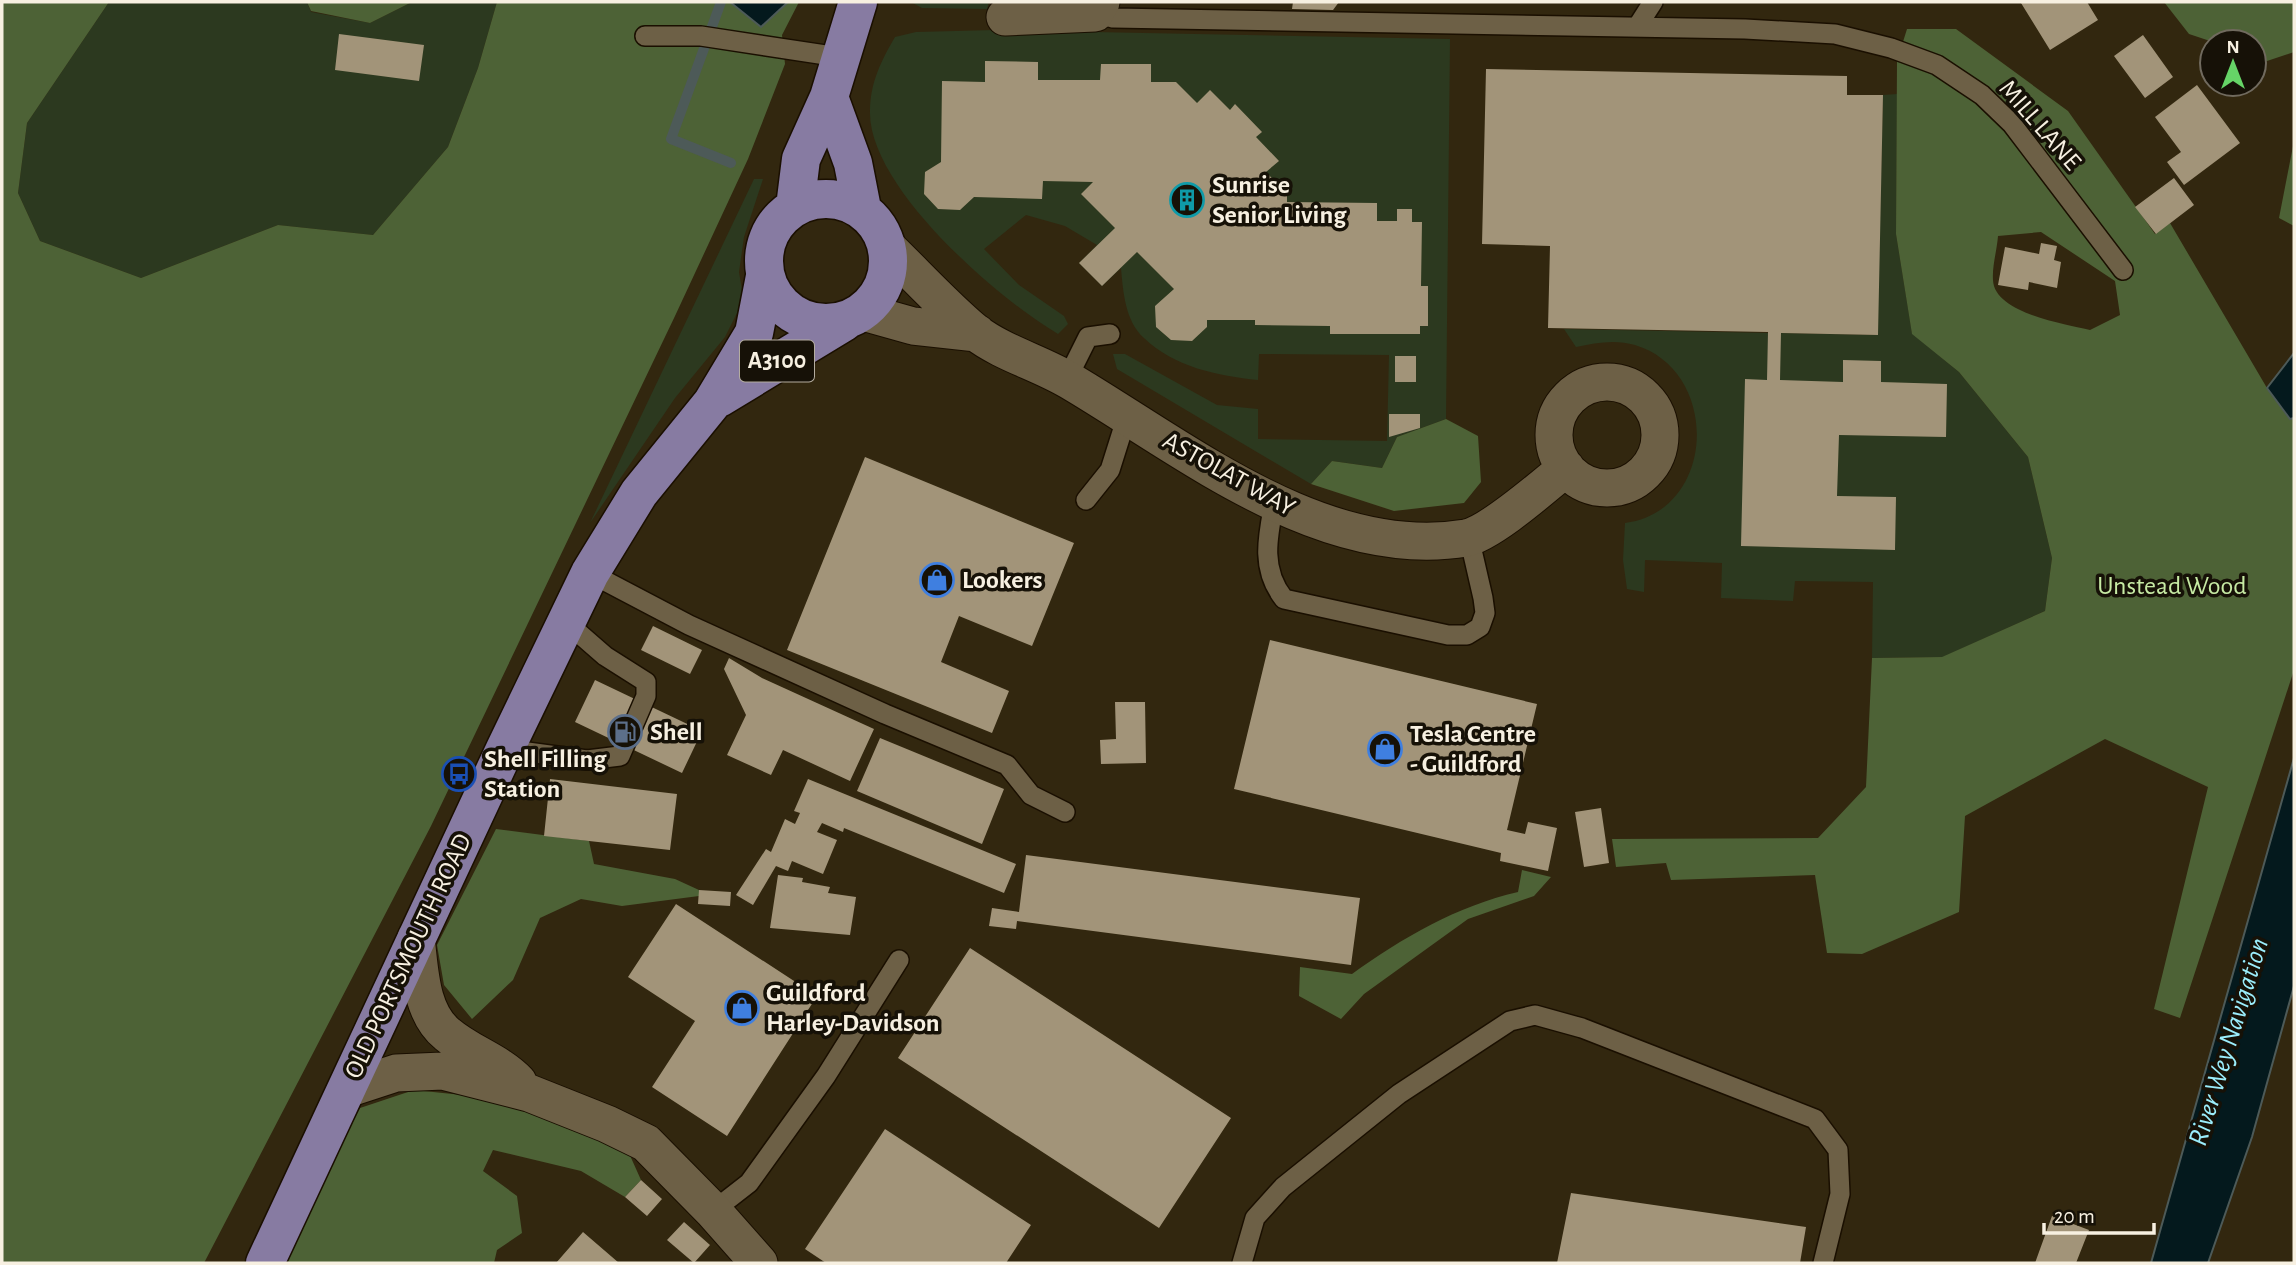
<svg xmlns="http://www.w3.org/2000/svg" width="2296" height="1265" viewBox="0 0 2296 1265" font-family="'Alegreya Sans',sans-serif">
<style>
.green{fill:#2c391f}
.forest{fill:#4d6236;fill-rule:evenodd}
.water{fill:#04191d;stroke:#4d5a58;stroke-width:2}
.lines{fill:none;stroke-linecap:round;stroke-linejoin:round}
.stream{stroke:#4d5a58;stroke-width:10}
.building{fill:#a29479}
.service-casing{stroke:#1a0f00;stroke-width:22}
.minor-casing{stroke:#1a0f00;stroke-width:39}
.primary-casing{stroke:#1a0f00;stroke-width:41}
.service{stroke:#6d6046;stroke-width:19}
.minor{stroke:#6d6046;stroke-width:37}
.primary{stroke:#877ba2;stroke-width:38}
.labels{text-anchor:middle;dominant-baseline:central;stroke-width:7;stroke-linejoin:round;paint-order:stroke}
.shield{fill:#161107;stroke:#b4ada0;stroke-width:2}
.shield-label{font-size:24px;font-weight:bold;fill:#f7f0e1}
.street-label{font-size:26px;fill:#f7f0e1;stroke:#161107}
.poi-label{font-size:26px;font-weight:bold;fill:#f7f0e1;stroke:#161107;text-anchor:start}
.park-label{font-size:26px;fill:#c7eba4;stroke:#161107}
.water-label{font-size:28px;font-style:italic;fill:#9bedfb;stroke:#161107}
</style>
<rect width="100%" height="100%" fill="#32270f"/>
<path class="green" d="M109 2H307L311 12 370 23 412 2H497L478 68 448 147 373 235 278 225 141 278 40 241 18 193 27 123Z
M911 2H989L987 9 922 8Z
M995 30 1450 39 1446 419 1397 437 1382 468 1332 461 1311 484 1117 369 1113 354H1125L1217 405 1258 409V439L1387 441 1389 355 1259 354 1258 380C1218 376 1174 367 1144 338 1125 321 1123 291 1121 268L1102 286 1079 263 1097 245 1065 226 1026 215 984 249 1019 285 1064 316 1068 324 1058 334C997 298 869 187 870 112 870 83 881 61 895 37L916 32Z
M1897 94 1896 234 1912 333 1959 372 2028 457 2052 558 2045 611 1943 657 1872 658 1873 582 1795 581 1793 601 1721 598 1722 563 1645 560 1644 592 1627 589 1623 560 1625 523C1717 511 1721 371 1635 345 1615 339 1595 343 1576 347L1564 329 1877 335 1883 95Z
M754 179H763L744 237 739 272 743 296 737 313 725 337 675 398 590 523Z"/>
<path class="forest" d="M2 2H109L27 123 18 193 40 241 141 278 278 225 373 235 448 147 478 68 497 2H730L761 27 788 2H799L782 35 785 64 748 159 675 316 431 826 204 1263H2Z
M307 2H412L370 23 311 11Z
M2164 2H2294V52L2267 61 2254 56V42H2213L2189 34Z
M1907 29H1956L2068 111 2155 234 2170 223 2267 388 2289 418H2294V670L2180 1018 2154 1009 2208 787 2105 739 1965 816 1959 912 1862 954 1827 953 1815 875 1671 880 1666 863 1616 867 1612 839 1818 838 1866 787 1872 658 1942 657 2045 611 2052 558 2028 457 1959 372 1912 334 1896 234 1897 61ZM2041 232 2115 281 2120 315 2090 330C2065 324 1994 313 1993 280 1992 266 1997 250 1998 236Z
M2294 141V226L2279 218Z
M1446 419 1478 436 1481 482 1464 503 1394 511 1311 484 1332 461 1382 468 1397 437Z
M496 829 589 841 594 864 675 879 699 890V896L622 906 581 899 540 918 513 980 472 1019 444 985 437 945Z
M1522 870 1551 877 1534 896 1468 919 1364 994 1341 1019 1299 996 1300 967 1352 974C1402 938 1457 906 1518 892Z
M414 1090 491 1098 628 1151 641 1180 625 1197 581 1171 493 1150 483 1171 517 1196 522 1233 497 1250 494 1263H279L360 1108Z"/>
<path class="water" d="M730 2H788L761 27Z
M2294 353V418L2290 419 2267 388Z
M2294 758V986L2252 1137 2208 1263H2151Z"/>
<g class="lines">
<path class="stream" d="M721 2 671 139 731 163"/>
</g>
<path class="building" d="M1293 2H1339L1333 10 1292 9Z
M2087 2 2098 20 2050 50 2021 3Z
M339 34 424 45 419 81 335 70Z
M2143 35 2173 77 2145 98 2114 56Z
M985 61 1038 62V80H1100L1101 64H1151V82H1176L1197 103 1210 90 1230 110 1235 104 1262 132 1256 137 1279 161 1266 172 1287 194V202L1377 203V221H1397V209H1412V222H1422L1421 286H1428V326H1420V334H1330V326L1255 325V320H1207V327L1192 341 1171 340 1156 327 1155 306 1174 289 1137 252 1102 286 1079 263 1115 228 1081 194 1093 182 1043 181 1042 199 974 197 960 210 938 209 924 194 925 172 941 162 942 81 985 82Z
M1486 69 1847 76V95H1883L1878 335 1781 333 1780 380 1843 382V360L1881 361V382L1947 384 1946 437 1839 435 1837 496 1896 497 1895 550 1741 546 1745 379 1767 380 1768 332 1548 328 1550 246 1482 244Z
M2197 85 2240 143 2184 185 2167 162 2181 152 2155 117Z
M2174 178 2194 205 2156 234 2135 207Z
M2041 243 2057 246 2054 260 2061 262 2057 288 2029 282 2028 290 1998 285 2005 247 2039 254Z
M1395 356H1416V382H1395Z
M1389 414H1420V428L1389 437Z
M865 457 1074 543 1032 646 959 616 941 662 1009 691 992 733 787 650Z
M653 626 702 650 690 674 641 650Z
M1270 640 1537 704 1507 830 1525 834 1528 822 1557 828 1548 871 1500 861 1501 853 1234 789Z
M729 658 762 678 874 729 850 781 783 750 771 775 727 755 746 715 724 669Z
M595 680 702 731 682 773 575 722Z
M1115 702H1145L1146 763 1101 764 1100 740 1116 739Z
M880 738 1004 789 982 844 857 791Z
M550 779 677 794 670 850 544 836Z
M808 779 1016 864 1004 893 844 828 843 832 822 823 817 832 837 840 823 874 792 861 788 871 776 866 753 905 736 895 766 849 771 852 785 819 795 824 800 813 794 811Z
M1601 808 1609 863 1584 867 1575 812Z
M1026 855 1360 898 1351 965 1017 921 1016 929 989 926 992 908 1019 912Z
M778 875 803 878 802 882 830 887 828 893 856 897 850 935 770 928Z
M699 890 731 892 730 906 698 904Z
M676 904 817 996 727 1136 652 1087 695 1021 628 977Z
M970 948 1231 1118 1159 1228 898 1058Z
M885 1129 1031 1225 1006 1263H826L805 1249Z
M641 1180 662 1199 647 1216 625 1197Z
M1571 1193 1806 1227 1800 1263H1557Z
M2052 1216 2089 1230 2076 1263H2035Z
M684 1222 710 1245 694 1263 667 1240Z
M583 1232 619 1263H556Z"/>
<g class="lines">
<g class="service-casing">
<path id="service" d="M1095 13 1113 18 1745 29 1835 34 1891 48 1937 65 1982 95 2012 124 2123 270
M1637 27 1653 2
M645 36H701L839 57
M1067 379 1088 337 1110 334
M1086 500 1110 470 1127 416
M1274 504C1267 539 1261 570 1284 599L1448 635H1467L1480 627 1485 613 1483 598 1469 537
M590 573 689 625 885 714 1007 765 1031 795 1065 812
M505 749 587 760 620 756 646 696V682L605 656 566 622
M713 1211 749 1183 826 1076 899 960
M1242 1263 1255 1218 1283 1187 1399 1094 1510 1021 1535 1015 1582 1028 1815 1119 1838 1150 1840 1194 1823 1263"/>
</g>
<g class="minor-casing">
<path id="minor" d="M1005 17 1095 13 1101 2
M887 247C916 275 944 306 975 332 1002 353 1040 363 1070 381 1185 449 1323 562 1466 538 1491 533 1545 485 1566 468
M863 312 913 326 977 333
M1554 435a53 53 0 1 1 106 0a53 53 0 1 1-106 0Z
M416 938C420 969 420 1012 447 1034 469 1053 498 1061 518 1082
M347 1089 396 1073 443 1071 529 1093 607 1124 646 1143 713 1211 759 1263"/>
</g>
<g class="primary-casing">
<path id="primary" d="M829 97 853 163 862 209
M764 261a62 62 0 1 1 124 0a62 62 0 1 1-124 0Z
M795 207 801 159 829 97 858 2
M719 398 844 322
M265 1263 505 749 590 573 639 493 712 403 754 333 765 276"/>
</g>
<use href="#service" class="service"/>
<use href="#minor" class="minor"/>
<use href="#primary" class="primary"/>
</g>
<defs>
<g id="building-ring" transform="scale(1.75)"><circle r="9.5" fill="#161107" stroke="#0f9aa8" stroke-width="1.5"/><path d="M-4-6H4V6H1V3H-1V6H-4ZM-2.5-4.3h1.7v1.8h-1.7ZM.8-4.3h1.7v1.8H.8ZM-2.5-1h1.7V.8h-1.7ZM.8-1h1.7V.8H.8Z" fill="#0f9aa8"/></g>
<g id="shop-ring" transform="scale(1.75)"><circle r="9.5" fill="#161107" stroke="#3f7fe0" stroke-width="1.5"/><path d="M-5-2.5h2.3a2.7 3.5 0 0 1 5.4 0H5L5.5 6h-11ZM-1.5-2.5h3a1.5 2.3 0 0 0-3 0Z" fill="#3f7fe0"/></g>
<g id="fuel-ring" transform="scale(1.75)"><circle r="9.5" fill="#161107" stroke="#5c6f8a" stroke-width="1.5"/><path d="M-5.5-6h7V0h2V4h1.3V-2.5L3-4.5l.8-.8L6-3V5H2.5V1h-1V6h-7ZM-4.2-4.7v3.2H.2V-4.7Z" fill="#5c6f8a"/></g>
<g id="bus-ring" transform="scale(1.75)"><circle r="9.5" fill="#161107" stroke="#1a4fb4" stroke-width="1.5"/><path d="M-5-6H5V4H4V6H2V4H-2V6H-4V4H-5ZM-3.5-4V0h7V-4ZM-3.5 1.2v1.5H-2V1.2ZM2 1.2v1.5H3.5V1.2Z" fill="#1a4fb4"/></g>
</defs>
<g fill-rule="evenodd">
<use href="#building-ring" x="1187" y="200"/>
<use href="#shop-ring" x="937" y="580"/>
<use href="#fuel-ring" x="625" y="732"/>
<use href="#shop-ring" x="1385" y="749"/>
<use href="#bus-ring" x="459" y="774"/>
<use href="#shop-ring" x="742" y="1008"/>
</g>
<g class="labels">
<rect class="shield" x="740" y="340.5" width="74" height="41" rx="5"/>
<g class="shield-label">
<text x="777" y="361">A3100</text>
</g>
<g class="street-label">
<text transform="translate(2040 125) rotate(49)">MILL LANE</text>
<text transform="translate(1229 474) rotate(29)">ASTOLAT WAY</text>
<text transform="translate(408 956) rotate(-65)">OLD PORTSMOUTH ROAD</text>
</g>
<g class="poi-label">
<text x="1212" y="185">Sunrise<tspan x="1212" dy="30">Senior Living</tspan></text>
<text x="962" y="580">Lookers</text>
<text x="650" y="732">Shell</text>
<text x="1410" y="734">Tesla Centre<tspan x="1410" dy="30">- Guildford</tspan></text>
<text x="484" y="759">Shell Filling<tspan x="484" dy="30">Station</tspan></text>
<text x="766" y="993">Guildford<tspan x="766" dy="30">Harley-Davidson</tspan></text>
</g>
<g class="park-label">
<text x="2172" y="586">Unstead Wood</text>
</g>
<g class="water-label">
<text transform="translate(2229 1042) rotate(-73)">River Wey Navigation</text>
</g>
</g>
<rect width="2296" height="1265" fill="none" stroke="#f7f0e1" stroke-width="7"/>
<g transform="translate(2233 63)"><circle r="33" fill="#161107" stroke="#706a5e" stroke-width="2"/>
<path d="M0-5L12 26L0 18L-12 26Z" fill="#66d467"/>
<text y="-10" font-size="19" font-weight="bold" text-anchor="middle" fill="#f7f0e1">N</text>
</g>
<path d="M2044 1223v10h110v-10" fill="none" stroke="#f7f0e1" stroke-width="3.5"/>
<text x="2054" y="1223" font-size="21" fill="#f7f0e1" stroke="#161107" stroke-width="5" paint-order="stroke">20 m</text>
</svg>
